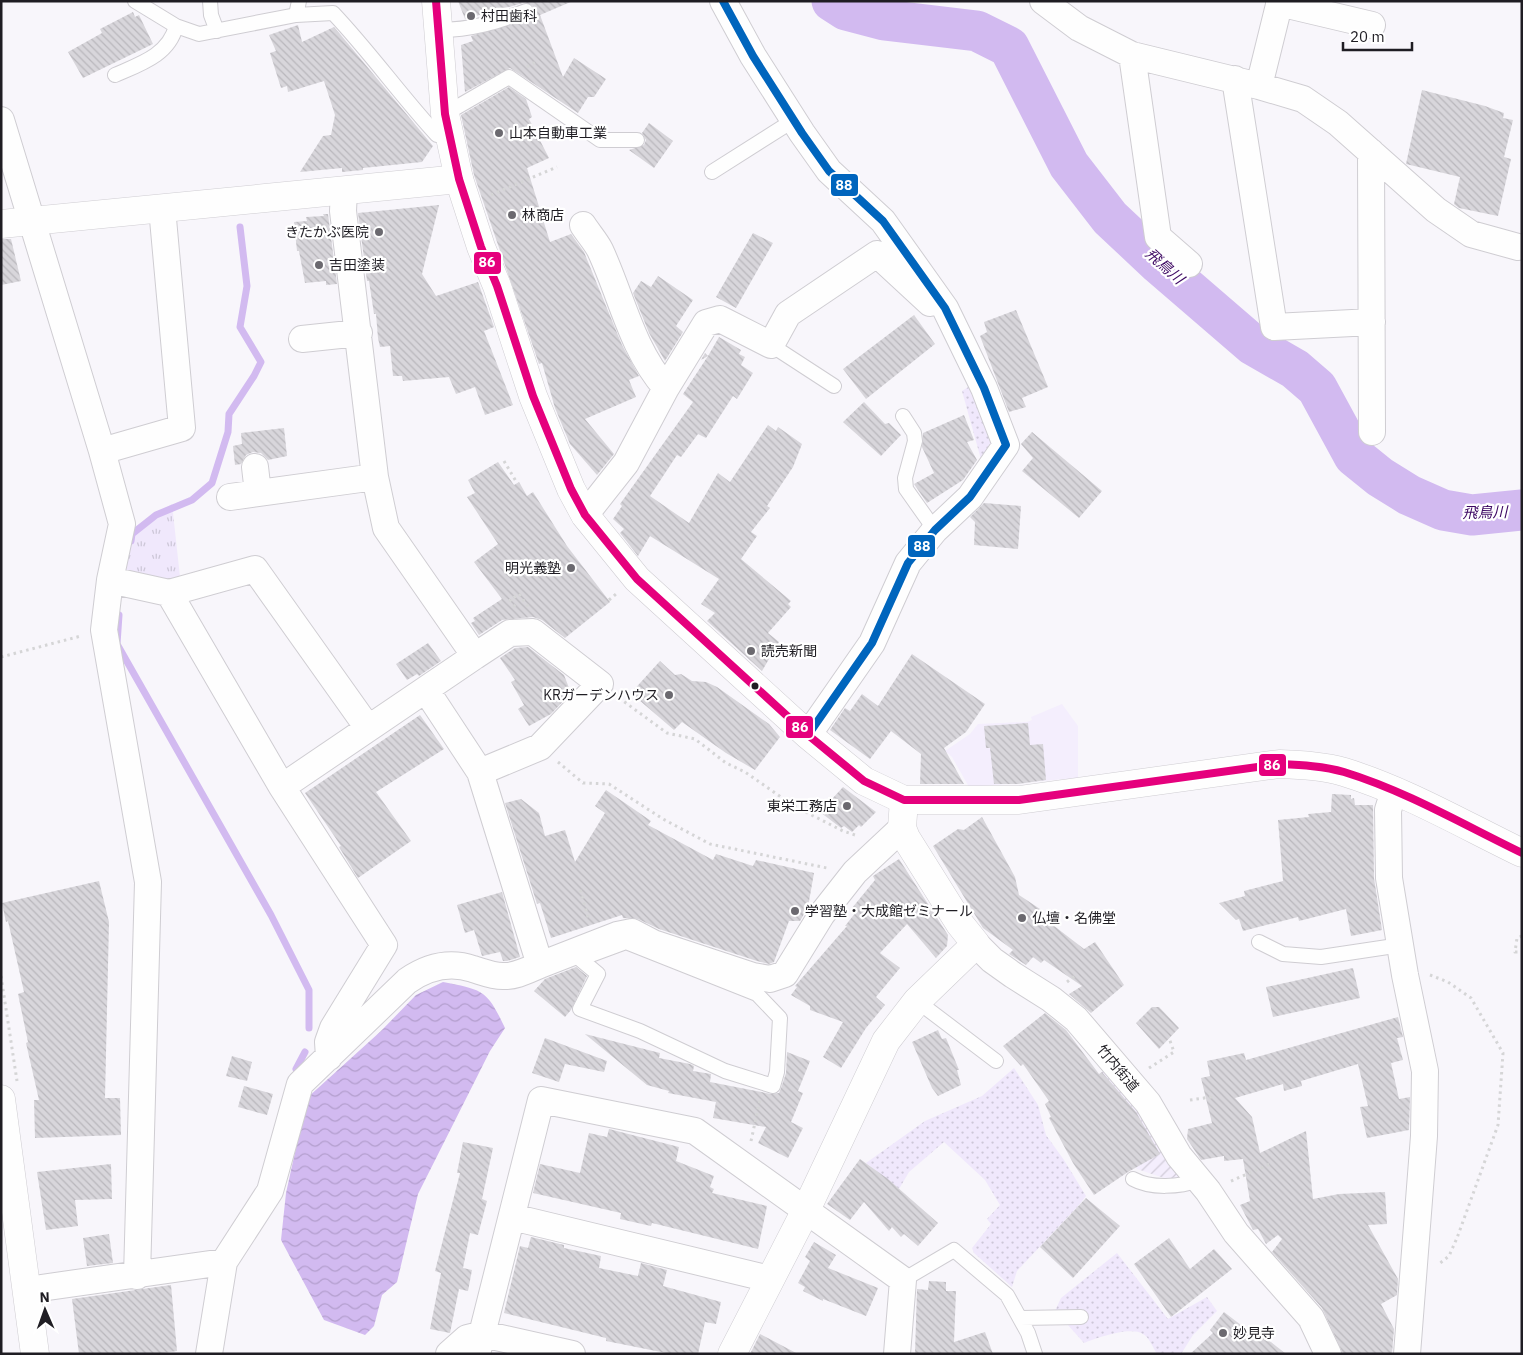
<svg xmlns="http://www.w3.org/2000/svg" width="1523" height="1355" viewBox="0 0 1523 1355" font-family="'IBM Plex Sans','Noto Sans JP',sans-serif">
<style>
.built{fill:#f4eefd}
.industrial{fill:url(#industrial-furrows)}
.grass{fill:url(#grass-dots)}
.park{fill:url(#park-tufts)}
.water{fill:url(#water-waves)}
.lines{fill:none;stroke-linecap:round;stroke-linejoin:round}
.stream{stroke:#d2baf0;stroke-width:7}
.river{stroke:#d2baf0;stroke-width:41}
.building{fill:url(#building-back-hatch)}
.lane-casing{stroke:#cfcdd2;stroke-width:16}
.street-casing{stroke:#cfcdd2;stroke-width:28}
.secondary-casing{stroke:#cfcdd2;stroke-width:29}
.highway-casing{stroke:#cfcdd2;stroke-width:29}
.path{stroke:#d5d5d6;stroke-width:3;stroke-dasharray:2.5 4;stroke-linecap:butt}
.lane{stroke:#fefefe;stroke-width:14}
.street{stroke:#fefefe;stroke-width:26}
.secondary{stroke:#fefefe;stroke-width:28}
.highway{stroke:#fefefe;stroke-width:28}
.bus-1-casing{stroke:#fff;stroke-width:11}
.bus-2-casing{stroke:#fff;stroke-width:11}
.bus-1{stroke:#e5007d;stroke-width:8}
.bus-2{stroke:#0065bd;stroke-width:8}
.poi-dot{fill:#6b696f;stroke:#fff;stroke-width:2}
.bus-dot{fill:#1f1d23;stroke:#fff;stroke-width:2}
.labels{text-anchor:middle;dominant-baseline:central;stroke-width:4.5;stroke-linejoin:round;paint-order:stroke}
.poi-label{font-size:14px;fill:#1f1d23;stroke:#fff;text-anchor:start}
.street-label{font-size:14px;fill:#1f1d23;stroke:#fff}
.water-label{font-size:15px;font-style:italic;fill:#3c0762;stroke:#fff}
.line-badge{stroke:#fff;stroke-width:2}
.badge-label{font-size:14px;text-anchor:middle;font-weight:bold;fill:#fff}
</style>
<defs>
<pattern id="industrial-furrows" width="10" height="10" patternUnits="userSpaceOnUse" patternTransform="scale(1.25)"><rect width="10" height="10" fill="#f4eefd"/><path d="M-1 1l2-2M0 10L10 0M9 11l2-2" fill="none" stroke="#d1ccd9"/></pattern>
<pattern id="grass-dots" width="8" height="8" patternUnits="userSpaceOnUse" patternTransform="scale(1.25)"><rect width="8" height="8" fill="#f0e8fc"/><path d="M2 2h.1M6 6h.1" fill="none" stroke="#cdc7d8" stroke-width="1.8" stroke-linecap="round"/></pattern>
<pattern id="park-tufts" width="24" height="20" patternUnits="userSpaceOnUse" patternTransform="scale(1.25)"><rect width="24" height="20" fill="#f0e8fc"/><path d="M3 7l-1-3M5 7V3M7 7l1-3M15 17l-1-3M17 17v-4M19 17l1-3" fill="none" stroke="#cdc7d8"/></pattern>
<pattern id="water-waves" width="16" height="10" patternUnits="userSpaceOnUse" patternTransform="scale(1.25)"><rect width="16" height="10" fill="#d2baf0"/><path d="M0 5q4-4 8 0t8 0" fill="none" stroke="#b49fce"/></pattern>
<pattern id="building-back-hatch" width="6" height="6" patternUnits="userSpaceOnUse" patternTransform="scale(1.25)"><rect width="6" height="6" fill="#d8d6db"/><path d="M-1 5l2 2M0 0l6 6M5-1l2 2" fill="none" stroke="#b9b7bc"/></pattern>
</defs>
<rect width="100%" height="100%" fill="#f8f6fb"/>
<path class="built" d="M1062 704 1078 726V778L969 787 952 757 945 751 970 734 978 724 1027 722 1032 720 1031 717Z"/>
<path class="industrial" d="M1108 1067 1187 1178 1170 1180 1137 1169 1086 1085Z"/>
<path class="grass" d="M973 384 995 445 982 463 962 391Z
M1014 1068 1038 1105 1046 1135 1064 1160 1086 1196 1079 1205 1017 1271 1012 1287 974 1253 972 1248 991 1224 987 1219 1000 1205 985 1180 944 1142 909 1172 899 1189 866 1163 925 1121 982 1096Z
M1117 1253 1168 1319 1207 1297 1217 1311 1193 1335 1181 1354H1157C1153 1348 1149 1337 1143 1334 1130 1326 1097 1338 1084 1343L1067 1324 1086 1323 1078 1311H1055L1061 1298Z"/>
<path class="park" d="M172 504 181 586 120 576 128 531Z"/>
<path class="water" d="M443 982C484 990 487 990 505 1028L490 1051 418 1194 397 1282 382 1295 374 1326 365 1335 324 1320 281 1240 286 1193 307 1098 381 1031 416 995Z"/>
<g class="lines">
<path class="stream" d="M131 541 132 534 156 515 192 500 212 483 228 432 229 414 254 376 261 362 240 327 247 286 240 227
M119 615 117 644 271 915 309 990V1028
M296 1069 305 1052"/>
<path class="river" d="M832 1 846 10 884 20 977 31 1009 47 1069 165 1110 218 1159 264 1253 345 1295 369 1317 388 1354 456 1380 477 1409 495 1443 510 1472 515 1522 510"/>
</g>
<path class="building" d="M458 1H573L540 15 563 77 574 58 606 79 594 97H588L578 113 510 68 465 92 461 45 473 41 471 36 529 19 535 12 532 5 523 3 465 19Z
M133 12 135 17 139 15 153 44 83 78 68 52 102 33 100 29Z
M298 25 302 42 334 27 340 34 433 146 422 162 363 168V170L342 172V168L300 172 323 136 331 135 335 115 324 81 288 92 287 86 281 88 270 53 276 51 269 35Z
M509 87 526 99 532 117 529 119 549 158 527 168 550 242 571 234 584 252 622 345 639 376 629 380 636 397 585 419 614 454 597 475 570 444 555 408 542 363 539 364 474 175 461 115Z
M1422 90 1485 106 1504 113 1503 118 1513 120 1504 157 1511 159 1498 216 1459 208 1454 204 1460 177 1406 164Z
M649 123 673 141 654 168 629 150 644 145 646 140 642 133Z
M439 205 422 274 436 296 478 282 494 327 484 331 513 405 485 415 475 387 456 394 449 377 403 381 402 376H393L390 346 380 347 378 338 376 314H374L369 281H367L358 213Z
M323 214H328L337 284 326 285V281L305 283 299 251H297L294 222 307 221 306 217 324 216Z
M753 233 773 243 736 308 716 297Z
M1 239H11L21 281 1 285Z
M658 276 693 300 676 326 683 332 665 361 649 333 633 293 641 281 651 287Z
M1016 310 1048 387 1022 398 1026 407 1009 412 980 336 987 332 984 322Z
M914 315 935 344 866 399 843 369Z
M719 337 741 350 739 354 745 357 741 365 753 373 737 399 733 396 706 438 698 434 681 457 677 455 650 496 689 523 718 473 730 482 768 425 776 431 778 427 802 444 793 467 767 506 770 508 751 532 757 536 741 559 791 601 788 604 791 607 768 633 779 642 762 671 707 621 715 613 701 604 719 579 650 536 638 556 620 533 624 529 613 519 622 506 620 504 693 402 683 394 708 356 701 360 705 353 708 356Z
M864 402 885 424 889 423 901 435 881 456 843 422Z
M964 415 974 440 967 442 977 460 963 480 927 503 914 484 934 473 922 447 923 433Z
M284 428 287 456 268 460 261 453 253 452 246 455 241 464 235 465 233 446 242 444 241 433Z
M1032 432 1102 491 1079 518 1022 471 1033 458 1021 444Z
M498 462 514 485 519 482 527 496 533 492 567 546 610 602 565 638 542 620 533 617 502 620 479 635 471 623 475 621 473 618 502 599 474 562 498 544 467 497 475 493 468 480Z
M984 503 1021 506 1018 549 974 545 975 522 970 517Z
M428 643 441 661 419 676 417 674 407 680 396 664Z
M528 647 564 675 571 693 551 714 529 726 518 709 524 705 511 682 515 680 500 658 515 648Z
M912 654 985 704 966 732 944 748 964 784H920L921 754 891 731 870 759 830 730 845 708 850 711 862 694 878 706Z
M660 661 675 675 681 674 692 681 706 682 717 687 769 724 780 737 755 770 726 753 682 722 674 730 631 693Z
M420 715 444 749 376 792 411 841 358 878 339 847 341 846 305 793Z
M1028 723 1030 745 1043 744 1046 780 1018 784H994L990 748H986L984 726Z
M843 787 876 812 861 827 859 825 852 832 844 826 841 828 820 812Z
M606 790 651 821 648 825 713 860 716 854 753 866 756 860 814 873 808 907 800 921H789L774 962 769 964 757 961 659 929 638 919 623 918 622 915 551 938 540 903 537 904 505 803 521 799 539 813 545 836 565 830 575 862 605 813 595 806Z
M1332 794 1351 795V799L1354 798 1355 805H1373L1374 878 1382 930 1351 936 1346 909 1299 921 1298 917 1243 931 1239 919 1236 920 1219 903 1245 896 1244 891 1283 881 1278 820 1309 817 1308 814 1331 812Z
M982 817 1015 877 1019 895 1043 911 1040 915 1084 949 1095 942 1124 985 1091 1013 1069 994 1082 986 1044 960 1041 963 1033 957 1026 965 1009 954 1013 950 983 928 933 846 958 829 964 830Z
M899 859 948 935 947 946 936 958 907 924 880 953 900 968 876 997 885 1005 866 1028 841 1068 823 1057 843 1022 810 1010V1006L791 995 797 987 795 986 847 926H845L856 912 852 908 875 880 873 876Z
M99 881 109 922 105 1098H120L121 1135 35 1138 34 1100H39L26 1043 28 1042 18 994 24 992 8 921 6 922 2 903Z
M502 892 520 957 507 961H503L500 952 482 956 474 930 465 933 457 905Z
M576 967 587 976 571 1010 565 1017 534 991 545 979Z
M1353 968 1360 998 1273 1017 1266 987Z
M1152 1007H1159L1179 1028 1159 1049 1136 1023Z
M1045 1013 1066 1030 1099 1074 1102 1072 1136 1112 1160 1154 1128 1172 1094 1195 1073 1163 1049 1118 1051 1117 1045 1104 1049 1101 1023 1064 1021 1066 1003 1046Z
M1398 1017 1403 1037 1397 1038 1403 1060 1391 1063 1399 1099 1410 1097 1409 1130 1367 1138 1360 1107 1368 1106 1358 1064 1301 1081 1302 1086 1284 1091 1283 1084 1235 1098 1252 1117 1260 1153 1306 1131 1313 1199 1339 1194 1385 1192 1387 1224 1368 1225 1398 1279 1397 1295 1381 1304 1394 1329 1392 1354H1343L1322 1308 1272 1252 1282 1239 1278 1235 1266 1244 1258 1229 1253 1230 1240 1205 1250 1201 1243 1159 1224 1161V1156L1201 1160 1187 1139 1188 1129 1212 1123 1201 1078 1210 1076 1207 1061 1244 1053 1246 1060Z
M938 1030 942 1039 946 1038 959 1070H957L961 1085 938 1096 932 1088 912 1042Z
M585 1034 660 1053 659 1058 690 1064 694 1066 693 1071 711 1074 710 1082 771 1094 779 1093 781 1088 786 1073 787 1052 810 1061 798 1091 803 1093 791 1122 803 1128 788 1158 758 1143 766 1127 713 1118 716 1102 668 1093 669 1091 647 1085Z
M545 1038 607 1061 604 1072 565 1064 559 1082 532 1073Z
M232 1056 252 1062 247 1081 226 1076Z
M244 1086 273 1094 267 1115 238 1107Z
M609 1129 679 1147 676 1161 714 1176 710 1187 714 1189 712 1193 767 1206 758 1249 652 1223 651 1226 620 1219 621 1213 533 1193 540 1164 580 1173 589 1133 607 1137Z
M463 1142 493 1148 482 1199 487 1201 478 1235 470 1233 463 1268 472 1270 468 1291 459 1289 450 1333 430 1329 441 1273 435 1271 460 1173H457Z
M860 1159 888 1179 938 1223 918 1246 904 1234 901 1237 892 1227 889 1231 864 1202 850 1220 827 1204Z
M111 1164 112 1199 75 1200 78 1226 46 1230 37 1172Z
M1086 1198 1120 1226 1073 1278 1040 1247Z
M109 1234 113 1263 87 1266 83 1238Z
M531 1237 564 1245V1248L601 1256 599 1268 638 1276 641 1263 667 1270 663 1286 721 1302 716 1324 705 1322 698 1354H671L606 1341V1338L504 1313 520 1246 528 1248Z
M1169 1238 1190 1269 1214 1249 1232 1269 1171 1317 1134 1264Z
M814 1242 836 1255 828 1268 878 1288 866 1316 823 1299V1301L803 1291 805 1287 798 1283 810 1261 805 1257Z
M929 1281 946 1282V1291H956L954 1342 985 1332 993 1354H915L917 1289 928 1290Z
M171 1285 177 1351 158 1354H79L72 1299Z
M1224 1312 1254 1335 1257 1331 1286 1354H1190L1213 1333 1210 1330Z
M760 1334 798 1354H750Z"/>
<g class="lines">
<g class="lane-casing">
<path id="lane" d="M135 1 176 26 199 34 296 15 333 13C370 52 401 96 437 135L448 136
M210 1 211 15 217 31
M296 15 299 1
M439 30C471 30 497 22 526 11
M115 75C140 64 169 55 176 26
M445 114 509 77 600 140H637
M712 172 794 120
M771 345 834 386
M903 416 914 433 915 441 905 478 906 489 935 530
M626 942 757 994 780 1018 777 1072 773 1086 725 1071 640 1031 580 1009 598 974 580 959Z
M1259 942 1283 954 1321 957 1401 945
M917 1001 996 1061
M1133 1179C1151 1189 1180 1187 1199 1180
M903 1280 954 1250 1007 1295 1028 1333 1035 1354
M1020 1318 1081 1317"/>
</g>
<g class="street-casing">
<path id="street" d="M723 1 753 56 802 133 829 171 883 221 945 308 984 388 1006 445 970 497 935 530 908 563 872 643 808 735
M1043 1 1079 28 1132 55 1259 86 1303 99 1338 123 1436 210 1471 234 1518 247
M1279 3 1372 25
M1132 55 1158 237 1189 264
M1235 79 1274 327 1372 322
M1259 86 1280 1
M1 120 102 451 122 524 110 580 104 630 148 882 137 1276
M1371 152 1372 432
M583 225C588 233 596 242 600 250 622 297 631 348 666 388
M302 339 359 333
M102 451 182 428 162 208
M255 467 258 493
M230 497 375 477
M585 515 626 463 666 388 706 323 720 319 771 345 788 314 877 254 930 303
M110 580 169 593 282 787 475 656 386 528 375 477 343 211 344 190
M169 593 255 569 368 728
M475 656 510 633 533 632 600 684 540 747 480 772
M426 690 480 772 540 965 617 935 632 932 653 943 753 976 770 979 785 974 822 914 855 872 902 828
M282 787 384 945 333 1028 328 1042 329 1057
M1394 791 1388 810 1389 878 1405 975 1425 1071 1424 1136 1407 1354
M976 944 992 960 1013 975 1051 999 1076 1019 1148 1103 1179 1156 1208 1191 1236 1233 1311 1318 1328 1354
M512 1217 770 1279
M27 1290 224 1262
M209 1354 224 1262 270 1191 300 1084 407 981C427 967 449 961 473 969 483 972 492 976 503 976 515 977 528 970 540 965
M449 1354 467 1338 483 1334 572 1354
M477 1354 541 1100 695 1131 903 1280 897 1354"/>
</g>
<g class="secondary-casing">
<path id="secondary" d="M1 224 459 179
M1 1099 35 1354
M732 1354 806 1210 886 1041 917 1001 976 944 960 924 906 838 902 828 904 800"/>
</g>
<g class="highway-casing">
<path id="highway" d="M436 1 445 114 459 179 481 247 497 286 533 396 571 489 585 515 637 579 808 735 864 781 904 800H1019L1279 764C1301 765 1324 766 1344 772 1406 791 1464 825 1522 853"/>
</g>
<path class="path" d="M527 67 536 62
M491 195 557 167
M504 461 517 483
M609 600 616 594
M515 607 510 600 519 594 529 608
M1 657 81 636
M619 698 667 733 695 739 726 763 745 772 794 806 843 831 858 836
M558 762 583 783 609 784 663 819 710 844 827 868
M580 890 589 920
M1522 936 1517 938 1515 952H1522
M1430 975 1448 982 1471 998 1503 1053 1498 1125 1457 1238 1449 1256 1439 1264
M1 976 17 1081
M1067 982 1077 974
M1149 1068 1174 1052 1169 1038
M1190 1100 1211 1097 1209 1092
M751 1141 760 1100
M1231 1181 1270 1164"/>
<use href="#lane" class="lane"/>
<use href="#street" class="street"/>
<use href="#secondary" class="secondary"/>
<use href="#highway" class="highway"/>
<g class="bus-1-casing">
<path id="bus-1" d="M436 1 445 114 459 179 481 247 497 286 533 396 571 489 585 515 637 579 808 735 864 781 904 800H1019L1279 764C1301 765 1324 766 1344 772 1406 791 1464 825 1522 853"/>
</g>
<g class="bus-2-casing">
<path id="bus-2" d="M723 1 753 56 802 133 829 171 883 221 945 308 984 388 1006 445 970 497 935 530 908 563 872 643 808 735"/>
</g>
<use href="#bus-1" class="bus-1"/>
<use href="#bus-2" class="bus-2"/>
</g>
<g class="poi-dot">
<circle cx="471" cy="16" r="5"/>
<circle cx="499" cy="133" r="5"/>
<circle cx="512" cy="215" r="5"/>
<circle cx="379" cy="232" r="5"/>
<circle cx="319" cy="265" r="5"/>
<circle cx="571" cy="568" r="5"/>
<circle cx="751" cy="651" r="5"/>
<circle cx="669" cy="695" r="5"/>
<circle cx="847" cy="806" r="5"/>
<circle cx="795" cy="911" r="5"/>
<circle cx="1022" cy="918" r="5"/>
<circle cx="1223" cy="1333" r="5"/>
</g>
<circle class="bus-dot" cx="755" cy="686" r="4.5"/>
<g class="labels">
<g class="poi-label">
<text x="481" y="16">村田歯科</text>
<text x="509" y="133">山本自動車工業</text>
<text x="522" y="215">林商店</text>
<text x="369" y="232" text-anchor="end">きたかぶ医院</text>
<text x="329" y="265">吉田塗装</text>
<text x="561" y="568" text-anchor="end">明光義塾</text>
<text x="761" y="651">読売新聞</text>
<text x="659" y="695" text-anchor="end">KRガーデンハウス</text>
<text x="837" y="806" text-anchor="end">東栄工務店</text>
<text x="805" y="911">学習塾・大成館ゼミナール</text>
<text x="1032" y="918">仏壇・名佛堂</text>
<text x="1233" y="1333">妙見寺</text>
</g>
<g class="street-label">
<text transform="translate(1118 1068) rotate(50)">竹内街道</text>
</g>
<g class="water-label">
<text transform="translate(1165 266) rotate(42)">飛鳥川</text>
<text transform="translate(1485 512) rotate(-1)">飛鳥川</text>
</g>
</g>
<g class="line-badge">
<rect x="830" y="173" width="29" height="24" rx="5" fill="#0065bd"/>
<rect x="473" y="251" width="29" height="24" rx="5" fill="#e5007d"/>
<rect x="907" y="534" width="29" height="24" rx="5" fill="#0065bd"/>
<rect x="785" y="715" width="29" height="24" rx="5" fill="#e5007d"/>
<rect x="1258" y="753" width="29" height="24" rx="5" fill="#e5007d"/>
</g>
<g class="badge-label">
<text x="844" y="190">88</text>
<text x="487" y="267">86</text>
<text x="922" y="551">88</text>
<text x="800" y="732">86</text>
<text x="1272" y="770">86</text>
</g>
<rect width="1523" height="1355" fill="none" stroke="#1f1d23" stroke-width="5"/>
<g transform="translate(45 1310) rotate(358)" stroke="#ffffff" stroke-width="4" paint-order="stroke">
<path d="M0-4L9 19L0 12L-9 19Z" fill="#1f1d23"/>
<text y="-8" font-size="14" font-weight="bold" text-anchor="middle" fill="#1f1d23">N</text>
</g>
<path d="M1343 42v8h69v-8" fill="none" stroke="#1f1d23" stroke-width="2.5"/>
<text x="1350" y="42" font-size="15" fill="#1f1d23" stroke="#ffffff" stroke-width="4" paint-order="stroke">20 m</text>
</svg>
